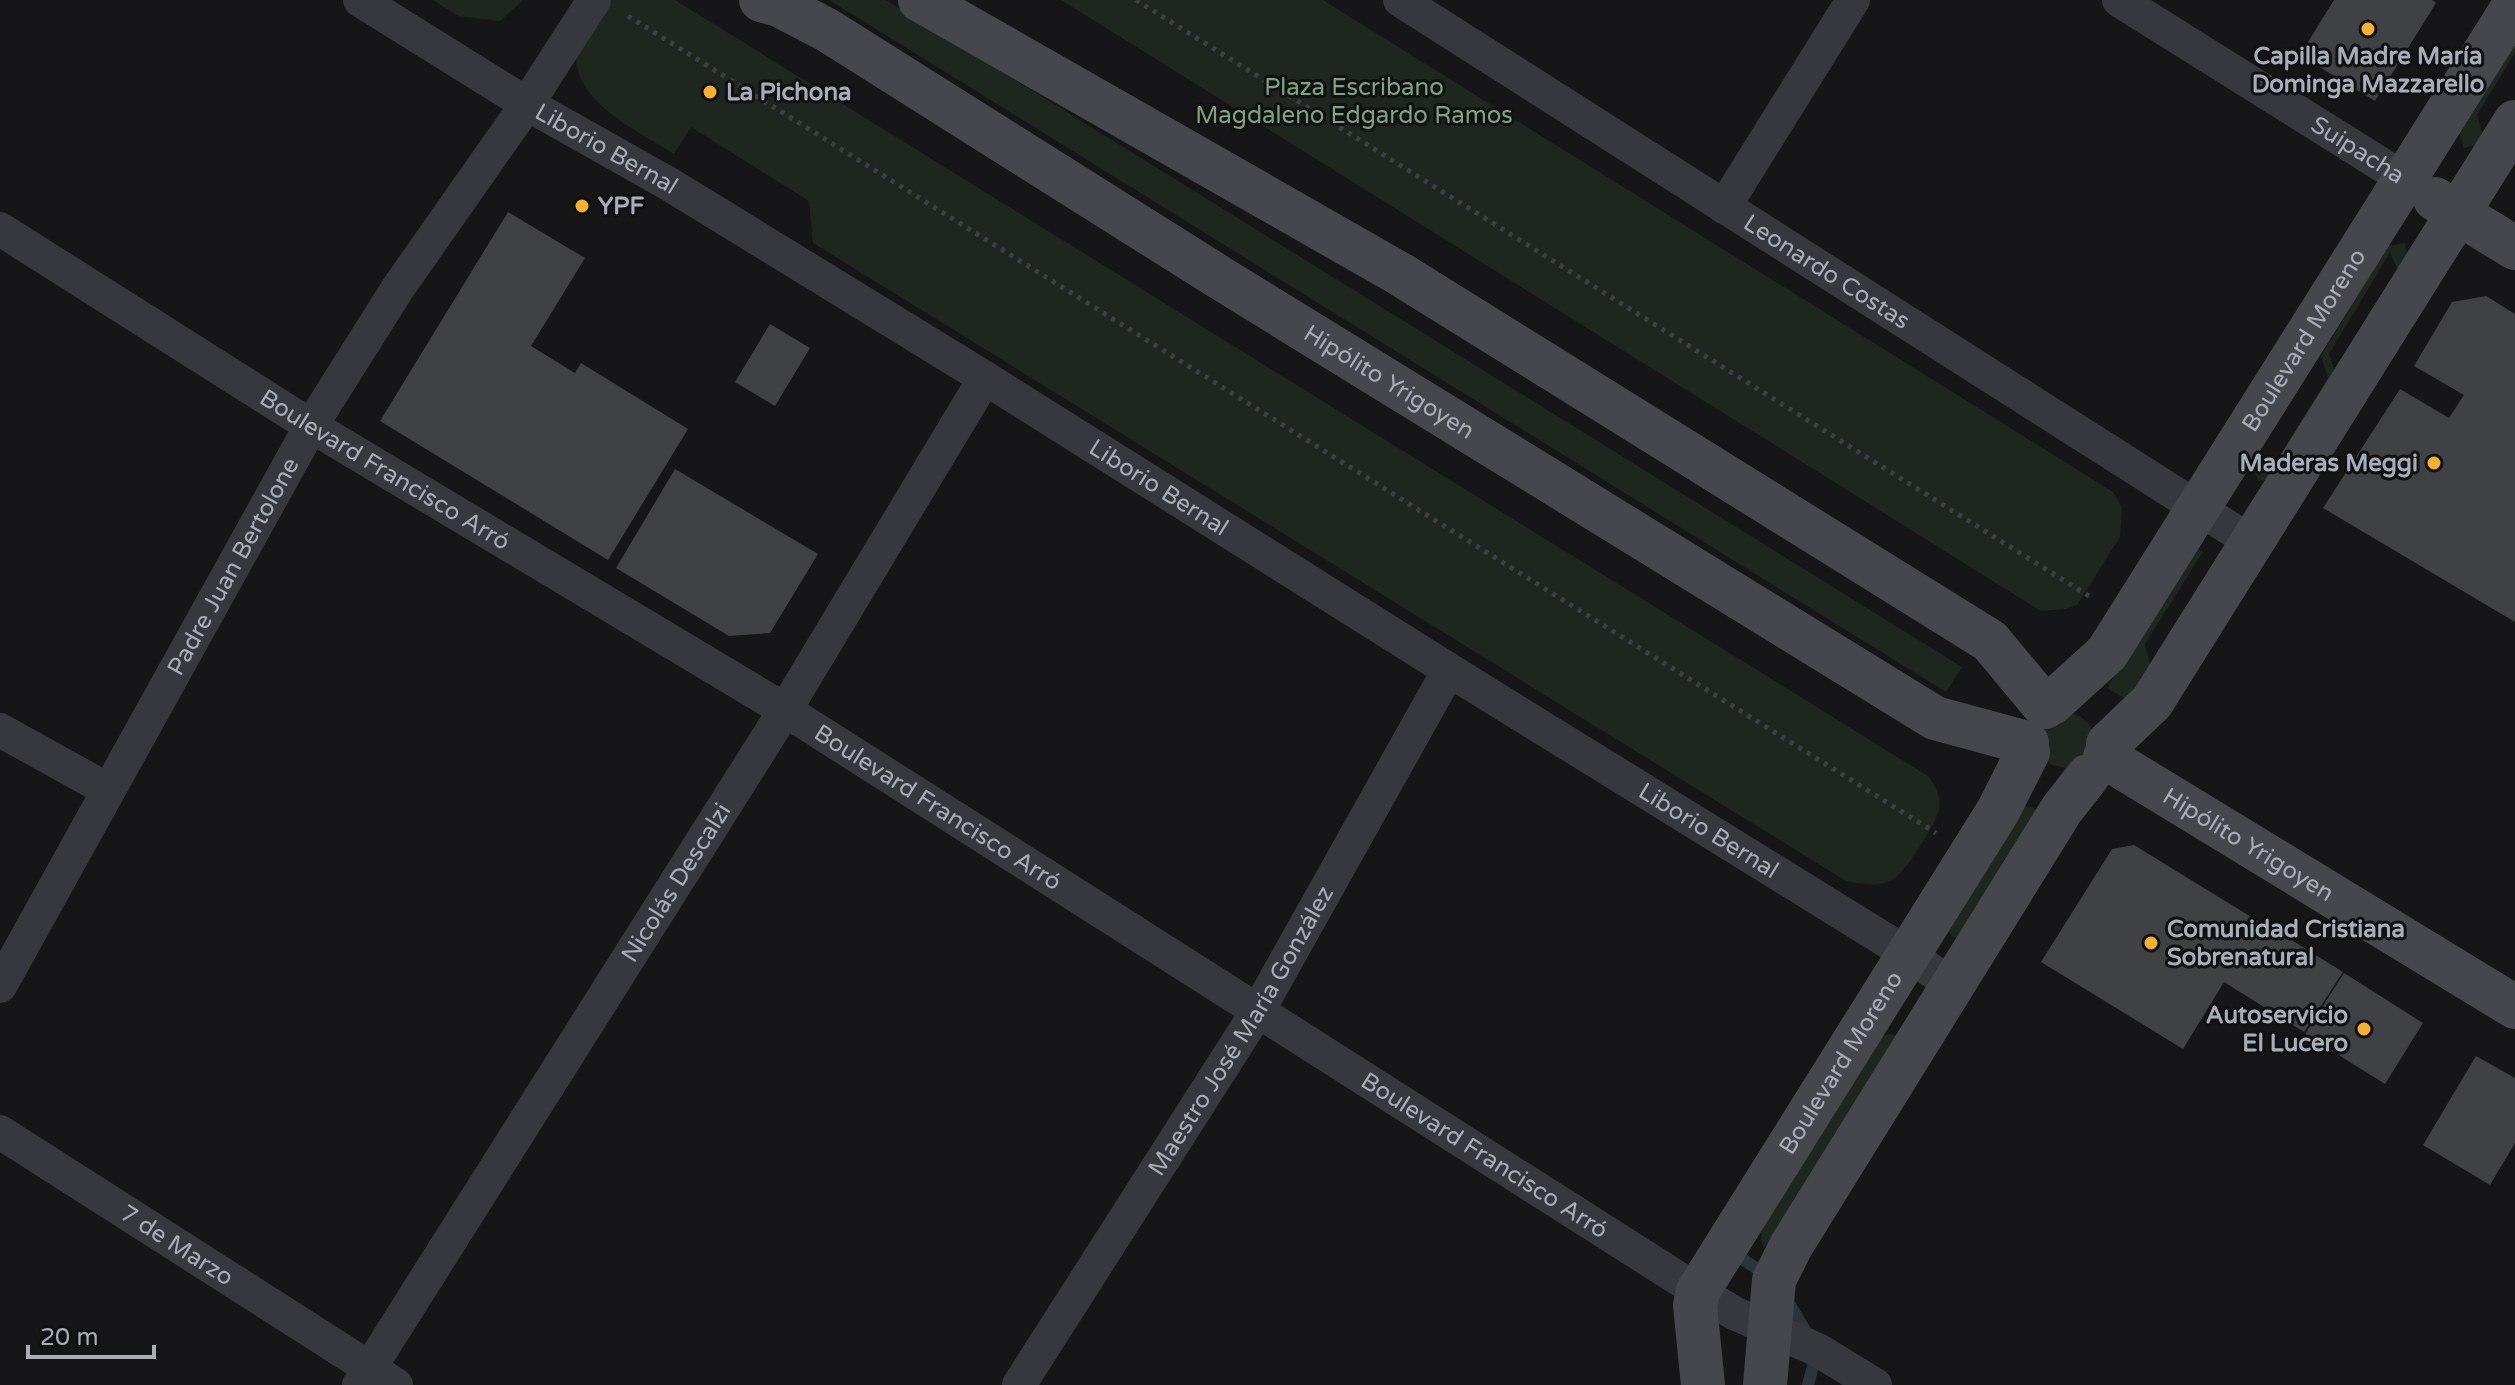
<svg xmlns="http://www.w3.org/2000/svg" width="2515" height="1385" viewBox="0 0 2515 1385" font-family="'Varela Round',sans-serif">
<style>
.green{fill:#1e261f}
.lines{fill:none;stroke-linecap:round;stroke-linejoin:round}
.stream{stroke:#2c353c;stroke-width:12}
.building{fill:#404145}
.path{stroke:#3d3f44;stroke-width:5;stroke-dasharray:4 6;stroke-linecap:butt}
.street{stroke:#37383d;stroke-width:34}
.secondary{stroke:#45474d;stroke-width:44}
.poi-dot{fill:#f2b134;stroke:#111113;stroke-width:3}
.labels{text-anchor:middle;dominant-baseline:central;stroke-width:6;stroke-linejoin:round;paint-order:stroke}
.poi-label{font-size:24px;font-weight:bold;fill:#a8adb8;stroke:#111113;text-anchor:start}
.park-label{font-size:24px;fill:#7fa381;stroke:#111113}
.street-label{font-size:24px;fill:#a8adb8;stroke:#111113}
</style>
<rect width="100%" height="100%" fill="#161618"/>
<path class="green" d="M433 0H523L500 21 458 16Z
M603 0H675L1928 776C1935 786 1942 796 1939 810 1936 823 1906 871 1895 878 1880 888 1862 884 1846 881L813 243 809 201 691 127 674 154C640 131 569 101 577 50 579 37 596 13 603 0Z
M829 0H886L1962 667 1946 692Z
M1061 0H1323L2113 492 2122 507 2120 537 2077 605 2065 609 2041 611Z
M2515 41V53L2477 115 2483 135 2477 145 2464 148 2459 133Z
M2405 243 2408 259 2399 273 2390 253 2329 354 2336 375 2272 479 2258 481 2253 467 2263 453 2270 471 2328 378 2321 356 2388 246Z
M2196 548 2203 552 2145 644 2151 667 2129 701 2107 688Z
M2071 713C2090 719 2093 728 2096 746L2070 769 2052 765 2045 759C2040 725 2039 725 2071 713Z
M2023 806 2033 807 2040 815 1963 937H1953L1947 929Z
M1890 1034 1897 1036 1772 1247 1763 1246 1761 1240 1762 1228 1883 1036Z"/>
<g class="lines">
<path class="stream" d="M1730 1251 1768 1276
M1787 1300 1808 1335
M1808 1385 1817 1351"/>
</g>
<path class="building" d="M2334 0H2432L2436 3 2375 101 2300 55Z
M508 212 585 258 531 346 575 373 581 363 688 429 608 560 380 421Z
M2486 296 2515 314V622L2323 508 2400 389 2449 418 2464 395 2414 366 2452 302Z
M770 324 810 348 775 406 735 382Z
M675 469 818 554 770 633 729 636 616 568Z
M2134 845 2261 923 2247 948 2263 922 2343 972 2304 1032 2224 982 2183 1049 2041 962 2112 849Z
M2344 973 2423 1023 2385 1084 2305 1034Z
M2476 1056 2515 1078V1143L2490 1185 2423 1145Z"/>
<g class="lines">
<path class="path" d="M1136 0 2092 598
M628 16 1936 833"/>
<g class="street">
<path id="s1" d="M360 0 527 104 669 184 985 378 1449 670 1908 954 1953 986"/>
<path id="s2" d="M1400 0 2253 543"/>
<path id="s3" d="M2119 0 2406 180"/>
<path d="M1724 207 1853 0"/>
<path id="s4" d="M0 229 311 426 785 710 1698 1291 1734 1313 1818 1350 1875 1385"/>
<path d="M0 730 108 790"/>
<path id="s5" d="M0 986 311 426 398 288 527 104 594 0"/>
<path id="s6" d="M0 1132 396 1385"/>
<path id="s7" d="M359 1385 785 710 985 378"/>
<path id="s8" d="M1019 1385 1259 1009 1449 670"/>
</g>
<g class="secondary">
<path id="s9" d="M761 0 779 5 827 30 1222 279 1935 718 2027 743"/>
<path d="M920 0 1400 274 1990 641 2045 707"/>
<path d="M2435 199 2515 248"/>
<path id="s10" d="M2052 703 2107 653 2515 4"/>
<path d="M2108 744 2152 702 2515 122"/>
<path id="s11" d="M2105 757 2515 1007"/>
<path id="s12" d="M1703 1385 1695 1305 1698 1291 1998 811 2028 752"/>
<path d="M1765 1385 1774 1280 1791 1246 2062 809 2088 776"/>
</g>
</g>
<g class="poi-dot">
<circle cx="2368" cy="29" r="8"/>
<circle cx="710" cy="92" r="8"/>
<circle cx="582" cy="206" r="8"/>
<circle cx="2434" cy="463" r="8"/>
<circle cx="2151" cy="943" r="8"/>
<circle cx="2364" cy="1029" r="8"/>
</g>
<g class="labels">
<g class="poi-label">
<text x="2368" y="56" text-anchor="middle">Capilla Madre María<tspan x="2368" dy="28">Dominga Mazzarello</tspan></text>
<text x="726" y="92">La Pichona</text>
<text x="598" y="206">YPF</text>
<text x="2418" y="463" text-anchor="end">Maderas Meggi</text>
<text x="2167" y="929">Comunidad Cristiana<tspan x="2167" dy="28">Sobrenatural</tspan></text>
<text x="2348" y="1015" text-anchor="end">Autoservicio<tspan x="2348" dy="28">El Lucero</tspan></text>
</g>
<g class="park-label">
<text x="1354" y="87">Plaza Escribano<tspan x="1354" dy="28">Magdaleno Edgardo Ramos</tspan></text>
</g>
<g class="street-label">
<text stroke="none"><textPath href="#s1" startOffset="288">Liborio Bernal</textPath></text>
<text stroke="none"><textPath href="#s3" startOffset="282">Suipacha</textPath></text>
<text stroke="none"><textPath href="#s2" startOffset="506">Leonardo Costas</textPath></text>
<text stroke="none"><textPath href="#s10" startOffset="444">Boulevard Moreno</textPath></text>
<text stroke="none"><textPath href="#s9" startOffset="736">Hipólito Yrigoyen</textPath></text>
<text stroke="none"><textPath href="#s4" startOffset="454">Boulevard Francisco Arró</textPath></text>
<text stroke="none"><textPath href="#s1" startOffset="936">Liborio Bernal</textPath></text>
<text stroke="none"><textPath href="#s5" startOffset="480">Padre Juan Bertolone</textPath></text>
<text stroke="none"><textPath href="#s4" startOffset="1102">Boulevard Francisco Arró</textPath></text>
<text stroke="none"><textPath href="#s1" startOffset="1584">Liborio Bernal</textPath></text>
<text stroke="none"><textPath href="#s11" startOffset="168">Hipólito Yrigoyen</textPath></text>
<text stroke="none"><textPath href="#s7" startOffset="594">Nicolás Descalzi</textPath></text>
<text stroke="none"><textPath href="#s8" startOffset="418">Maestro José María González</textPath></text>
<text stroke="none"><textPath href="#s12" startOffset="364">Boulevard Moreno</textPath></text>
<text stroke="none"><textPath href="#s4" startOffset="1750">Boulevard Francisco Arró</textPath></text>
<text stroke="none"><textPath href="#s6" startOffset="210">7 de Marzo</textPath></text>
</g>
</g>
<path d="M28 1345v12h126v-12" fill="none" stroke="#a8adb8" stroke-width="4"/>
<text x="40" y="1345" font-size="24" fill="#a8adb8" stroke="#111113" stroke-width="6" paint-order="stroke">20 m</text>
</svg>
